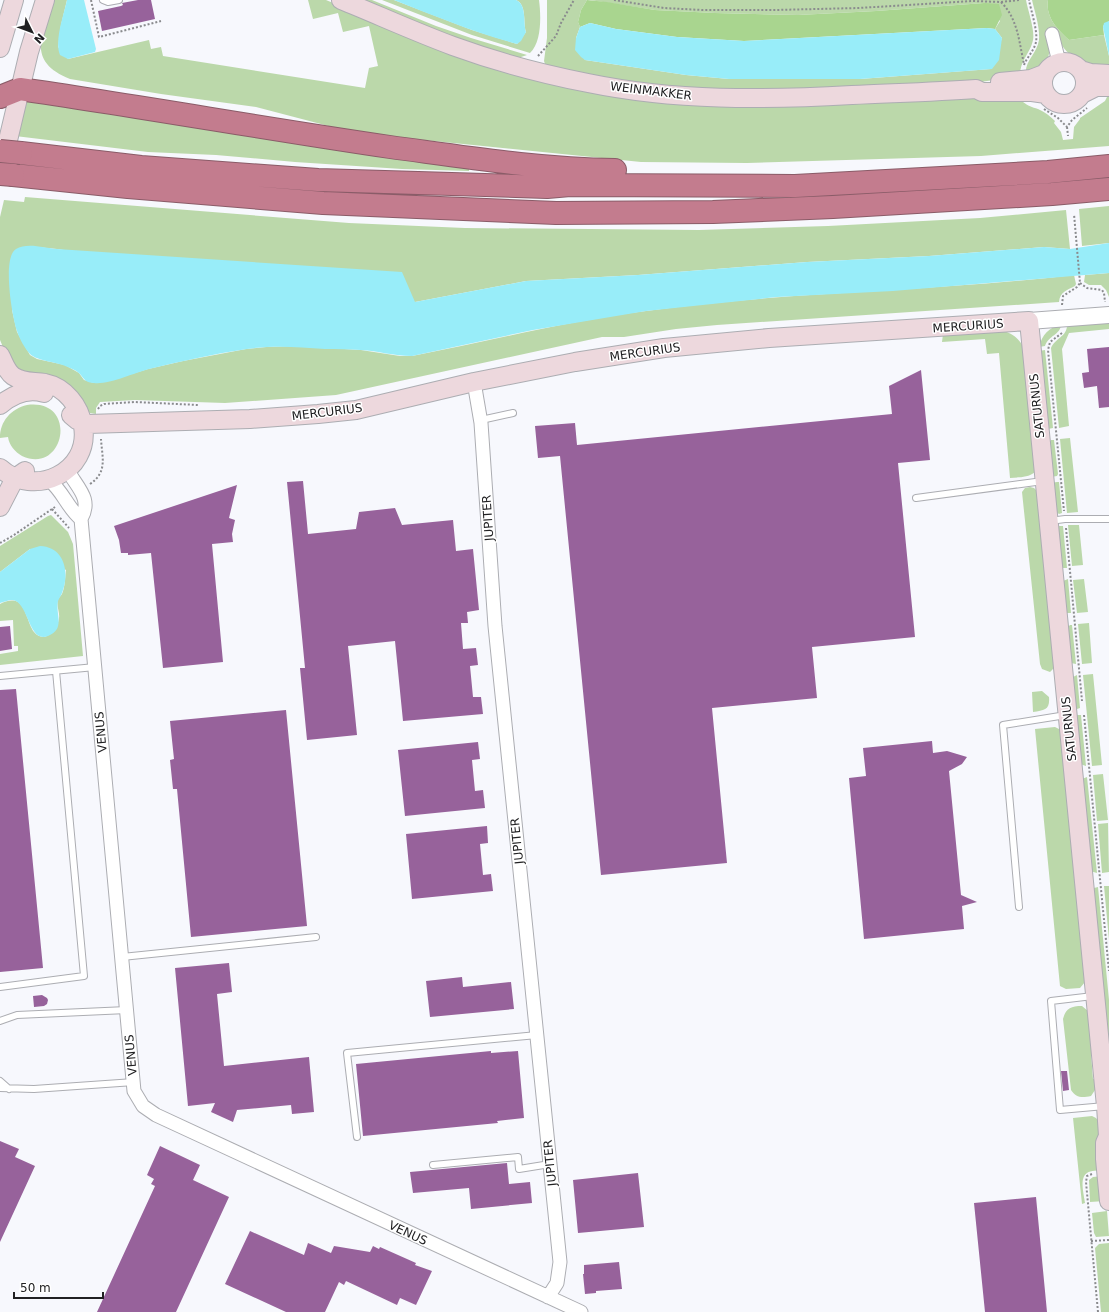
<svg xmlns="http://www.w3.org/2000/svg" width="1109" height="1312" viewBox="0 0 1109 1312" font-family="'DejaVu Sans',sans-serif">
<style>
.green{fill:#bbd8aa}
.forest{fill:#a9d58f}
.water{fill:#98edf9}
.building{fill:#97629b}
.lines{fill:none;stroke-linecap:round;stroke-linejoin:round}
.service-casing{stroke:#acadb2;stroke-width:8}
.minor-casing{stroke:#acadb2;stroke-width:15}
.tertiary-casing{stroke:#acadb2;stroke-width:18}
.secondary-casing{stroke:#acadb2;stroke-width:20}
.motorway-casing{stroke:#8a5c68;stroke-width:24}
.path{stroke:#8a8b8e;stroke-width:2;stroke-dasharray:2 2;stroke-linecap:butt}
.service{stroke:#fff;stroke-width:6}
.minor{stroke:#fff;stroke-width:13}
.tertiary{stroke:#fff;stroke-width:16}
.secondary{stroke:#edd8dd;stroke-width:18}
.motorway{stroke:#c37c8e;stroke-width:22}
.motorway-bridge-casing{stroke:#8a5c68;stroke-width:24;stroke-linecap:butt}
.motorway-bridge{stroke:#c37c8e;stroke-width:22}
.labels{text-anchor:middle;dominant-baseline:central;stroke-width:3;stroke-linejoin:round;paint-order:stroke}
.street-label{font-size:12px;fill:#202022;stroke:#fff}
</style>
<rect width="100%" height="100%" fill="#f7f8fd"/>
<path class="green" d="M52 0H67L61 25 58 47 68 59 149 40 151 49 161 47 163 56 365 88 369 68 378 66 369 26 343 32 338 13 313 19 308 0H326L426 42 594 91 1021 96 1023 102C1028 106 1032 107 1038 109 1045 112 1050 116 1055 121L1054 123 1061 132 1063 140 1073 139 1074 127 1080 119V118L1105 101 1107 97 1108 90H1109V146L981 156 747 163 641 162 365 134 340 129 256 107 161 94 70 79C26 61 42 35 52 0Z
M355 0H372L436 26 471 38 527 55 515 59 470 45Z
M382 0H394L472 30 517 44 526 32C523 23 527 4 516 0H539C541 15 542 42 530 53L472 35Z
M547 0H587L581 10 578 22 580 27 576 38 585 60 686 75 729 79H860L991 69 1002 38 995 29 1000 21 984 3 876 11 798 15 715 13 655 10 590 0H1026C1028 11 1035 30 1033 40 1030 54 1020 60 1020 76L974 83 813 91 658 87 546 67 544 61 547 38Z
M1032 0H1048C1045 17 1058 30 1069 40L1104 35 1109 56V70C1090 65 1070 61 1060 42L1050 46C1049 64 1042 69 1026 75 1024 61 1037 54 1039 40 1040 27 1035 13 1032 0Z
M27 99 298 144 344 146 469 165V171L402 169 295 162 216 155 148 152 15 136Z
M25 197 349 223 465 228 699 230 828 226 980 218 1066 210 1070 249 1044 247 929 256 807 262 638 275 526 281 415 302 57 249 26 246 12 310 17 332 30 355 37 359 65 365 79 373 84 380 94 383 108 381 148 369 183 361 246 349 266 347 294 346 361 350 400 356H412C490 341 567 321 646 311 788 291 932 292 1074 275L1076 284 1075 286C1067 290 1060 292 1059 302L717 325 676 329 624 337H602L336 395 225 403 135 400 100 402 96 408V414L90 413 34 378 11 366 0 340V217L4 200 24 202Z
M1109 206V243L1082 246 1079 209Z
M1109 273V297L1106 290 1101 285H1089L1084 282 1085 275Z
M1109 321V329L1069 333 1062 349 1069 426 1059 428 1051 348C1055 338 1067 337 1067 325Z
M1061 325C1060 335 1049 335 1045 346L1039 347C1042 335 1049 327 1061 325Z
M1000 330C1012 333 1017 337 1023 346L1035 472C1028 478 1019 477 1010 478L999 353 987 354 985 339 942 342 943 334Z
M1045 350 1053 428 1048 429 1039 351Z
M27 405C79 398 65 476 22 456 15 452 9 445 8 437L0 438C0 421 11 409 27 405Z
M1070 438 1078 512 1067 513 1060 439Z
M1051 440H1054L1058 474 1057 476 1051 477 1049 442Z
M1057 482H1059L1062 513 1059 514 1055 511 1051 483Z
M1030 487 1034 488 1038 492 1055 665 1053 669 1050 672 1042 669 1040 664 1022 492 1025 488Z
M51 515 68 532 73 544 83 656 0 665V654L18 651V646H14L13 620 0 621V604C6 601 12 599 18 602 26 607 28 624 34 632 45 645 58 629 59 618 60 612 56 606 58 599 59 597 61 596 62 594 65 587 65 578 66 570L30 549 0 572V546L48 516Z
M1068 525H1079L1083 565 1072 566Z
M1059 526H1063L1067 568H1062L1057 529Z
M1068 579 1071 613H1066L1063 581Z
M1084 579 1088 612 1077 613 1073 580Z
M1089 623 1092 663 1082 664 1078 624Z
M1070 625H1072L1076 664 1071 663 1067 628Z
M1093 674 1102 765 1092 766 1083 675Z
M1077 675 1080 708 1074 710 1073 677Z
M1042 691 1049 697C1050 710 1045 710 1033 712L1032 692Z
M1075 715H1081L1086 766 1080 764Z
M1055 727 1059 729 1062 732 1085 982 1080 988 1066 989 1060 986 1035 729Z
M1103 774 1108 820 1097 821 1093 775Z
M1087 777 1097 873 1090 871 1082 779Z
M1108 823 1109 872 1102 873 1098 824Z
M1104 886H1109V940Z
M1098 887 1109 1000V1051L1092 893 1094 888Z
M1082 1006 1088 1011 1094 1053 1091 1054 1093 1079H1096L1097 1087 1091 1096C1082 1098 1076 1098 1071 1090L1063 1019C1066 1008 1071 1006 1082 1006Z
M1092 1116 1096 1118 1099 1122 1103 1170C1098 1171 1091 1170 1087 1173 1079 1178 1084 1195 1085 1203L1082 1204 1073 1118Z
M1103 1176 1105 1201 1090 1202 1089 1180 1093 1177Z
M1107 1211 1109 1236 1096 1237 1094 1233 1092 1213Z
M1109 1243V1312H1101L1095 1248 1099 1244Z"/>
<path class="forest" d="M587 0 607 2 655 10 715 13 798 15 876 11 984 3 999 4 1002 15 995 29 987 28 744 41 677 37 616 29 590 23 580 27 578 22 581 10Z
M1048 0H1109V21L1103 26 1104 35 1069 40C1058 30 1045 17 1048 0Z"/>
<path class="water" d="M67 0H84L96 49 95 52 68 59 60 55C54 41 64 14 67 0Z
M394 0H516C527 4 523 23 526 32L521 41 517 44C475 33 435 16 394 0Z
M1109 21V56L1103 27 1104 23Z
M590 23 616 29 677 37 744 41 987 28 995 29 1002 38 999 60 992 69 860 79H729L686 75 585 60 581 57 575 50 576 38 580 27Z
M1109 243V273L893 291 777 297 646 311 533 330 412 356C394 356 378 351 361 350 349 349 337 349 325 349 297 347 275 345 247 349 214 354 181 361 149 369 134 373 108 385 94 383 86 383 84 379 80 374 77 371 73 369 70 368 59 362 37 361 30 354 25 349 19 338 17 331 12 317 2 257 16 249 27 242 45 248 57 249L402 272 415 302 526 281 638 275 807 262 929 256 1044 247 1070 249Z
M40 546C65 547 70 573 62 593 61 596 59 598 58 601 55 614 66 629 48 636 28 644 29 601 12 600 8 600 4 602 0 603V572L30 549Z"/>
<path class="building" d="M138 0H151L155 19 102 31 98 11 121 6 123 5 122 3Z
M1109 347V407L1099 408 1097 386 1084 388 1082 373 1089 372 1087 349Z
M921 370 930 460 898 463 915 637 812 647 817 698 712 708 727 863 601 875 560 456 538 458 535 426 575 423 577 445 892 414 889 386Z
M303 481 308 534 356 529 359 512 395 508 402 525 453 520 456 551 473 549 479 610 467 612 468 623H461L463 649 476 648 478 665 470 666 473 697H481L483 714 403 721 395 641 348 646 357 735 307 740 300 668H305L287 482Z
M237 485 229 518 235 520 232 534 233 542 212 544 223 662 163 668 151 553 128 555V553H121L119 540 114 526Z
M10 626 12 649 0 651V627Z
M16 689 43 968 0 972V690Z
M286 710 307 926 191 937 177 789H173L170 760 174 759 170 721Z
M932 741 933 753 947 751 967 757 962 764 949 771 961 895 977 902 962 906 964 929 864 939 849 778 866 776 863 748Z
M478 742 480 759 472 760 475 791 483 790 485 808 405 816 398 750Z
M487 826 488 843 480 844 483 875 491 874 493 891 412 899 406 834Z
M229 963 232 992 217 994 224 1066 309 1057 314 1112 292 1114 291 1105 237 1110 233 1122 211 1112 215 1103 188 1106 175 968Z
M462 977 463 987 511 982 514 1009 430 1017 426 981Z
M42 995 47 998 48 1000 47 1004 44 1006 34 1007 33 996Z
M491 1051V1053L518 1051 524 1118 497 1121 498 1123 363 1136 356 1064Z
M1061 1071H1067L1069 1090 1063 1091Z
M0 1141 19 1149 15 1157 35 1166 0 1242Z
M160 1146 200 1165 193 1180 229 1197 176 1312H97L155 1186 151 1184 154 1179 147 1175Z
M507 1163 509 1184 530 1182 532 1203 471 1209 469 1188 413 1193 410 1172Z
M638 1173 644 1227 578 1233 573 1180Z
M1036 1197 1047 1312H985L974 1203Z
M250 1231 304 1255 308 1243 331 1253 334 1246 370 1252 373 1246 379 1249 380 1247 416 1263 415 1265 432 1271 416 1305 400 1298 397 1305 346 1281 344 1285 339 1282 325 1312H286L225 1284Z
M619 1262 622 1289 596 1291V1293L585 1294 583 1274H584V1265Z"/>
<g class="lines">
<g class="service-casing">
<path id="service" d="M103 0 108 2 119 0
M481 420 513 413
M916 498 1043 481
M1050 521 1065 519H1109
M0 676 95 667
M1019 907 1003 725 1066 715
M122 957 316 937
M0 987 84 976 56 671
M1093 996 1051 1001 1060 1110 1105 1106
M0 1021 17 1015 127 1010
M0 1081 9 1089
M0 1088 34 1089 134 1082
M357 1137 347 1053 537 1035
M433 1165 518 1157 519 1169 550 1164"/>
</g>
<g class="minor-casing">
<path id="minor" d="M1052 34 1059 62
M474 382 481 423 495 626 560 1262 557 1283 548 1297
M67 469C76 487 93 498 81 519L134 1091 143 1106 156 1115 581 1312
M49 480C63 491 68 509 81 519"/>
</g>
<g class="tertiary-casing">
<path id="tertiary" d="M1029 321 1109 315"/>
</g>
<g class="secondary-casing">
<path id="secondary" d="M341 0C378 15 415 32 453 46 497 62 542 74 588 83 675 101 764 100 852 95 894 93 935 92 976 89L982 92H1032L1046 94
M0 48 14 0
M1043 83a21 21 0 1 1 42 0a21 21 0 1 1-42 0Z
M1081 70 1091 73 1109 74
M1000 82 1031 79 1044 74
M1082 94 1096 87H1109
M0 174 29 52 45 0
M0 355C4 362 6 371 13 376 23 383 33 381 45 383 65 387 80 406 83 426 91 472 34 499 0 468
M0 405C12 395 28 388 44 393
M71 415 77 420 88 424 250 419 318 414 356 410 474 382 575 362 664 348 769 338 1029 321 1106 1106 1108 1136 1105 1143V1159L1109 1201
M0 507 15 478 25 471"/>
</g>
<g class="motorway-casing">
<path id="motorway" d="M0 97 20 89C144 107 267 129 390 147 465 157 539 169 615 170
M21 153 141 167 318 180 547 187 570 185 795 186 1048 172 1109 166
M13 175 128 187 323 203 556 213 713 212 833 207 1052 194 1109 189"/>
</g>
<path class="path" d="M91 0 99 37 161 21
M614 0 664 8 702 10H775L859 8 973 1 1001 2 1020 0
M1001 2C1018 19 1019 42 1024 64
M538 56 556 36 561 23 574 0
M1024 65C1027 57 1034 51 1036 42 1038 31 1031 11 1029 0
M1044 109 1058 118 1067 127 1072 120 1087 108
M1067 127 1068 136
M1080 283 1087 288 1102 290 1104 293 1105 302
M1062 305 1063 296 1077 287 1080 283 1074 214
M1062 333 1050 342 1048 350 1064 511
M98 409 100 406 104 404 135 402 198 405
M90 484C108 472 102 457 101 439
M52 509 69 528
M1066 528 1082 701
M0 543 14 535 55 507
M1084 715 1109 971
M1092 1174 1087 1176 1086 1182 1098 1312
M1091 1241 1109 1240"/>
<use href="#service" class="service"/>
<use href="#minor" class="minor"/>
<use href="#tertiary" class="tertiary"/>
<use href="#secondary" class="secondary"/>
<use href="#motorway" class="motorway"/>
<g class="motorway-bridge-casing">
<path id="motorway-bridge" d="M0 151 21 153
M0 174 13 175"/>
</g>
<use href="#motorway-bridge" class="motorway-bridge"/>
</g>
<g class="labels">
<g class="street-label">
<text transform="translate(651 91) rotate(7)">WEINMAKKER</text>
<text transform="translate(968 326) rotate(-4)">MERCURIUS</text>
<text transform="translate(645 352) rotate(-8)">MERCURIUS</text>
<text transform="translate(1037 406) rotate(-96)">SATURNUS</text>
<text transform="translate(327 412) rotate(-7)">MERCURIUS</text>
<text transform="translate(488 518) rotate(-94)">JUPITER</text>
<text transform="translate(1069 729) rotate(-96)">SATURNUS</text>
<text transform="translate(101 732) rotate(-95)">VENUS</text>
<text transform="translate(517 841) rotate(-96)">JUPITER</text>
<text transform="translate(131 1055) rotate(-95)">VENUS</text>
<text transform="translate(550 1163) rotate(-96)">JUPITER</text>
<text transform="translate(408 1233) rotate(25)">VENUS</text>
</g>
</g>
<g transform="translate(32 32) rotate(132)" stroke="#ffffff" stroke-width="3" paint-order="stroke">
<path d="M0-3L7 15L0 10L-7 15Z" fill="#202022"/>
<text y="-6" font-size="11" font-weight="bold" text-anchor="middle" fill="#202022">N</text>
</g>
<path d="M14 1292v6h89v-6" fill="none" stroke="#202022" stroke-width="2"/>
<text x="20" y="1292" font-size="12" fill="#202022" stroke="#ffffff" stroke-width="3" paint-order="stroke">50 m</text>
</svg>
